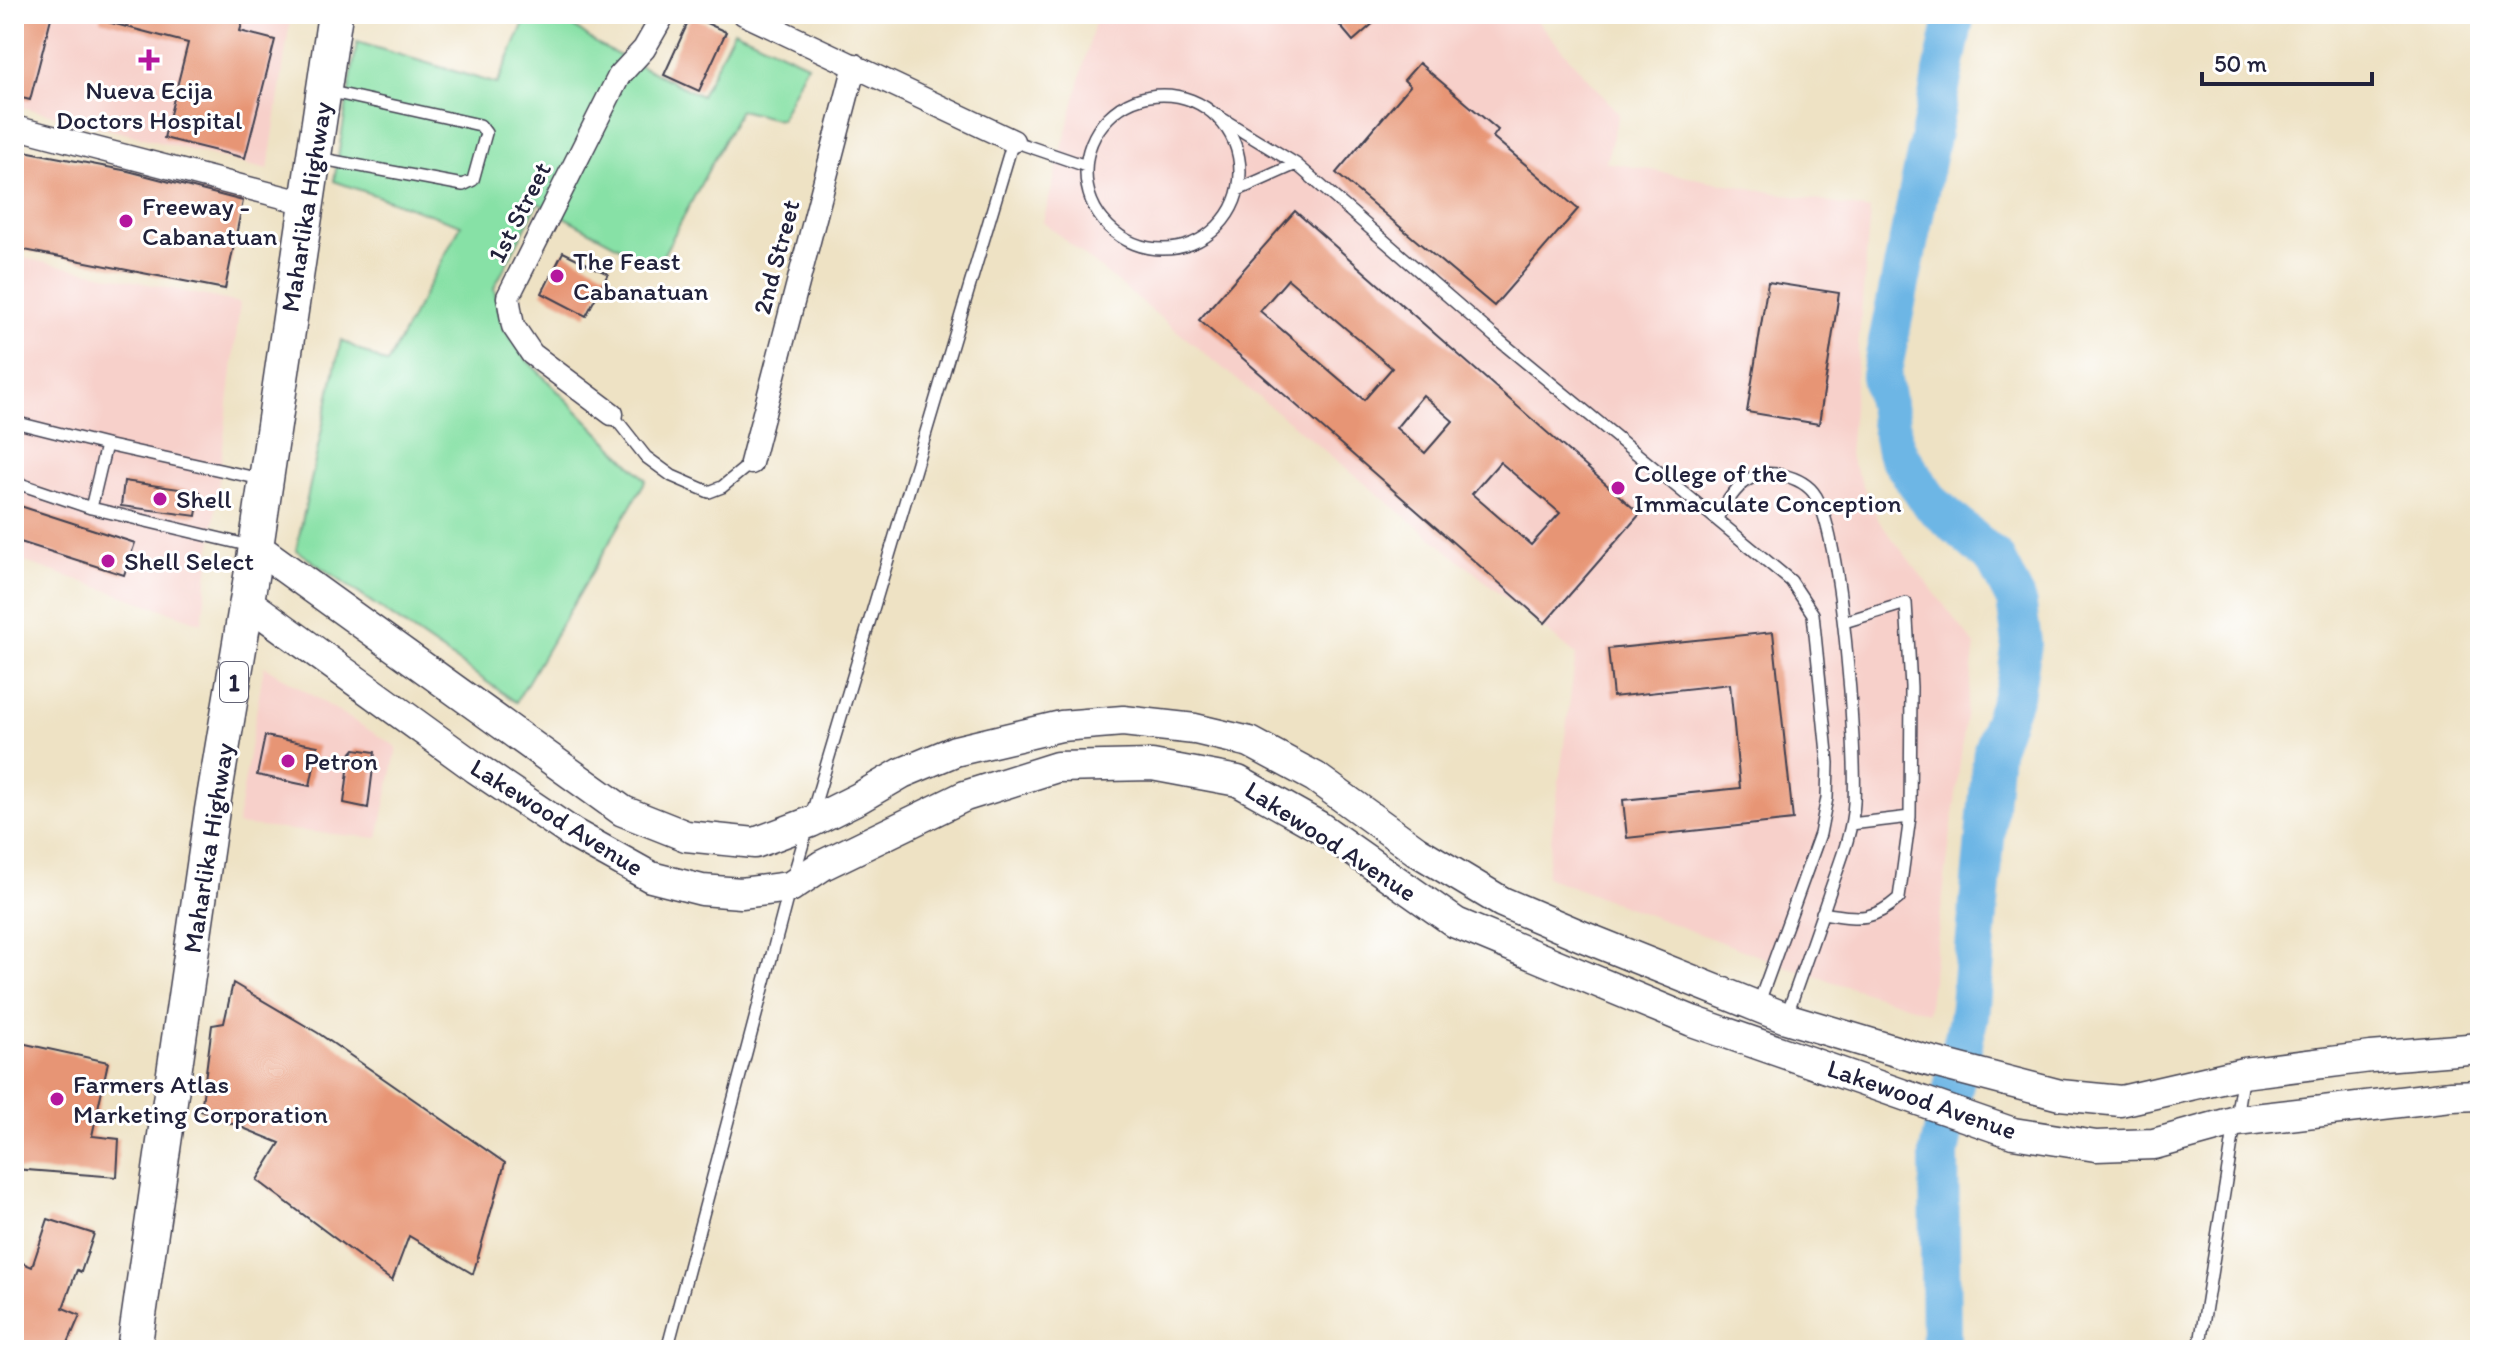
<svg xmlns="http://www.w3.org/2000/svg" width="2494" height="1364" viewBox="0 0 2494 1364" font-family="Itim,sans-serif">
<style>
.built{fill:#f7d0ca}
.green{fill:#87e1a6;stroke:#548270;stroke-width:2}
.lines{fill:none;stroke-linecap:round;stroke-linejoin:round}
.river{stroke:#6db6e5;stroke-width:40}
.building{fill:#e79575;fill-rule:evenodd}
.lane-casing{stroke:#413f50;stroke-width:14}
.street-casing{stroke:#413f50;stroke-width:25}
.secondary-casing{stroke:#413f50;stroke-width:33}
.primary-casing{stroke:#413f50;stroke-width:37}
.lane{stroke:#fff;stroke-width:11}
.street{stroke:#fff;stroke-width:22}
.secondary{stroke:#fff;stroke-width:30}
.primary{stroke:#fff;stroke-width:34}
.poi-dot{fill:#b5179e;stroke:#fff;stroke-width:3}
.labels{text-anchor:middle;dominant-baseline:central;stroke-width:6;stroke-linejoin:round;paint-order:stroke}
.shield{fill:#fff;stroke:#646476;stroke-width:2}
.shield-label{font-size:24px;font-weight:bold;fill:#22223b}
.poi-label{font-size:26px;fill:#22223b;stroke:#fff;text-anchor:start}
.street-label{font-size:26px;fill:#22223b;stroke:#fff}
</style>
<rect width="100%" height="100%" fill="#fff"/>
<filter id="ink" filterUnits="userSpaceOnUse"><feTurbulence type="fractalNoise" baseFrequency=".0125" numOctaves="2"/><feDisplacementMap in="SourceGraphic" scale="16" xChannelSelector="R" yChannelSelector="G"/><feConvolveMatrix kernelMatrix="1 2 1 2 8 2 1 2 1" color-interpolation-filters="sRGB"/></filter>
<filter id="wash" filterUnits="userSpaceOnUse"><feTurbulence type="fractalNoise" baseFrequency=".006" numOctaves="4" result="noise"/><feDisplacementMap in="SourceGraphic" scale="32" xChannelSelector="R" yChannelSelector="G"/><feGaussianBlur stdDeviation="1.8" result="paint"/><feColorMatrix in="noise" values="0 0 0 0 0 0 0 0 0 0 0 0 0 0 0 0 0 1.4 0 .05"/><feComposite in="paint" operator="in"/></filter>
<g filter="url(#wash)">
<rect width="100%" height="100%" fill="#eee2c4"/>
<path class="built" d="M14 14H291L268 170 14 105Z
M1097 14H1531L1619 114 1606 162 1870 210 1849 455 1879 521 1975 645 1928 1012 1802 972 1546 877 1576 655 1043 222Z
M14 256 240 303 202 623 14 558Z
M264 666 397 747 378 838 237 825Z"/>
<path class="green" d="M528 14H557L600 46 701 96 734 30 807 64 780 120 740 110 657 267 538 203 494 288 503 327 527 360 646 480 516 702 296 550 341 340 387 364 461 225 334 181 357 42 497 84Z"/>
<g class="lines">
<path class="river" d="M1941 1350 1939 1152 1969 1015 1993 750 2015 689 2022 643 2016 600 1995 559 1930 502 1896 452 1881 376 1955 14"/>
</g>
<g id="blocks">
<path class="building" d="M14 14H52L30 100 14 96Z
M101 14H173L198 20 200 14H245L240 31 275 40 245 158 164 138 188 43 100 20Z
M1330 14H1384L1353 41Z
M691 16 726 32 699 91 664 75Z
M1419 63 1498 130 1493 137 1578 209 1494 306 1336 173 1410 86 1404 80Z
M14 149 128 171 243 201 225 289 14 248Z
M1295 211 1640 514 1545 623 1199 320ZM1288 279 1392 368 1364 400 1260 311ZM1423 395 1453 421 1425 453 1396 428ZM1500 462 1560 513 1531 545 1472 494Z
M563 252 608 274 586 316 542 293Z
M1768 282 1839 293 1819 424 1747 412Z
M124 481 200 492 196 516 121 506Z
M14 504 135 543 124 575 14 540Z
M1773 632 1793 820 1627 838 1623 800 1740 788 1730 684 1613 697 1608 649Z
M265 736 318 746 310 786 257 775Z
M355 749 375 752 368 808 344 803 350 755Z
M233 983 318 1033 505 1163 473 1274 409 1236 392 1281 257 1180 280 1143 201 1111 212 1025 224 1023Z
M21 1043 108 1062 92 1136 119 1139 117 1177 14 1169V1059Z
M48 1219 94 1234 81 1272 77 1270 63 1308 80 1315 65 1350H14V1286L23 1263 32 1267Z"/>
</g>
</g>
<g filter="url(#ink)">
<use href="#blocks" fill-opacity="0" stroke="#413f50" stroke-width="2"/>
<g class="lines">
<g class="lane-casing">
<path id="lane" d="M1086 172a77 77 0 1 1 154 0a77 77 0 1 1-154 0Z
M1216 115 1296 164 1494 336 1791 581 1813 614 1828 763 1827 798 1820 834 1758 1005
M317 158 463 185 473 180 486 133 480 125 327 91
M1238 190 1296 164
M612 414 646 457 672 476 709 492 722 487 751 463
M14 422 106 445
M14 482 91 508
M1717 518C1730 496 1746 469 1776 474 1789 476 1804 481 1813 492 1842 527 1857 751 1854 803 1852 834 1840 862 1830 891 1816 933 1801 975 1786 1017
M251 546 91 508 106 445 261 479
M1851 824 1910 817
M1822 913C1857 918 1871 923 1899 898L1910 817 1911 687 1906 603 1844 622
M667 1350 790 887 1013 141 1086 166
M2199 1350 2243 1074"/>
</g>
<g class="street-casing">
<path id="street" d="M744 14 1013 141
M14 127 306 203
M612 414 532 354 513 326 508 297 619 76 644 49 664 14
M751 463 855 65"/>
</g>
<g class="secondary-casing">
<path id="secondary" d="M256 547 623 811 686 836 755 843 811 822 859 798 902 773 955 751 1061 726 1123 721 1195 729 1250 742 1315 777 1417 851 1502 902 1584 937 1786 1018 1922 1059 2060 1095 2121 1101 2243 1073 2371 1057 2480 1048
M247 602 476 768 572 833 651 877 702 890 741 893 790 887 823 865 965 796 1057 767 1152 765 1238 781 1318 826 1456 923 1692 1021 2013 1133 2096 1146 2154 1144 2237 1121 2451 1096 2480 1095"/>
</g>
<g class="primary-casing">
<path id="primary" d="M134 1350 212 810 256 547 335 14"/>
</g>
<use href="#lane" class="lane"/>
<use href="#street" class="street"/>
<use href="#secondary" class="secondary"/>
<use href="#primary" class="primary"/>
</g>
</g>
<g class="poi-dot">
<path d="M145 48h8v8h8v8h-8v8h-8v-8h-8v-8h8z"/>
<circle cx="126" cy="221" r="8"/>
<circle cx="557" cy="276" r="8"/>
<circle cx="1618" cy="488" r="8"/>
<circle cx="160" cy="499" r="8"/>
<circle cx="108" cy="561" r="8"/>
<circle cx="288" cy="761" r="8"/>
<circle cx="57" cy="1099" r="8"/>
</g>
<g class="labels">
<rect class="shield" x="220" y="662" width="28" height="40" rx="6"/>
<g class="shield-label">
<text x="234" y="682">1</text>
</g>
<g class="poi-label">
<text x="149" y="90" text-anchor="middle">Nueva Ecija<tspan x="149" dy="30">Doctors Hospital</tspan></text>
<text x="142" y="206">Freeway -<tspan x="142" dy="30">Cabanatuan</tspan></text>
<text x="573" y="261">The Feast<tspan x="573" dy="30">Cabanatuan</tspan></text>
<text x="1634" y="473">College of the<tspan x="1634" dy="30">Immaculate Conception</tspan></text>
<text x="176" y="499">Shell</text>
<text x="124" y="561">Shell Select</text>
<text x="304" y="761">Petron</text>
<text x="73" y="1084">Farmers Atlas<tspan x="73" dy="30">Marketing Corporation</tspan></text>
</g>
<g class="street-label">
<text transform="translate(306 207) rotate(-81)">Maharlika Highway</text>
<text transform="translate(519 212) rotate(-63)">1st Street</text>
<text transform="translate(776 257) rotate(-75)">2nd Street</text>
<text transform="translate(557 817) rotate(32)">Lakewood Avenue</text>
<text transform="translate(1331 841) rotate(33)">Lakewood Avenue</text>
<text transform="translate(208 848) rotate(-81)">Maharlika Highway</text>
<text transform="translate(1922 1099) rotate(19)">Lakewood Avenue</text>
</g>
</g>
<rect width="2494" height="1364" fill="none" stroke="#fff" stroke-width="48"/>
<path d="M2202 72v12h170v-12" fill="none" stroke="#22223b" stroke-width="4"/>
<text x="2214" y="72" font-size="24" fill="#22223b" stroke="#ffffff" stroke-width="6" paint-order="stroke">50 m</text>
</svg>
